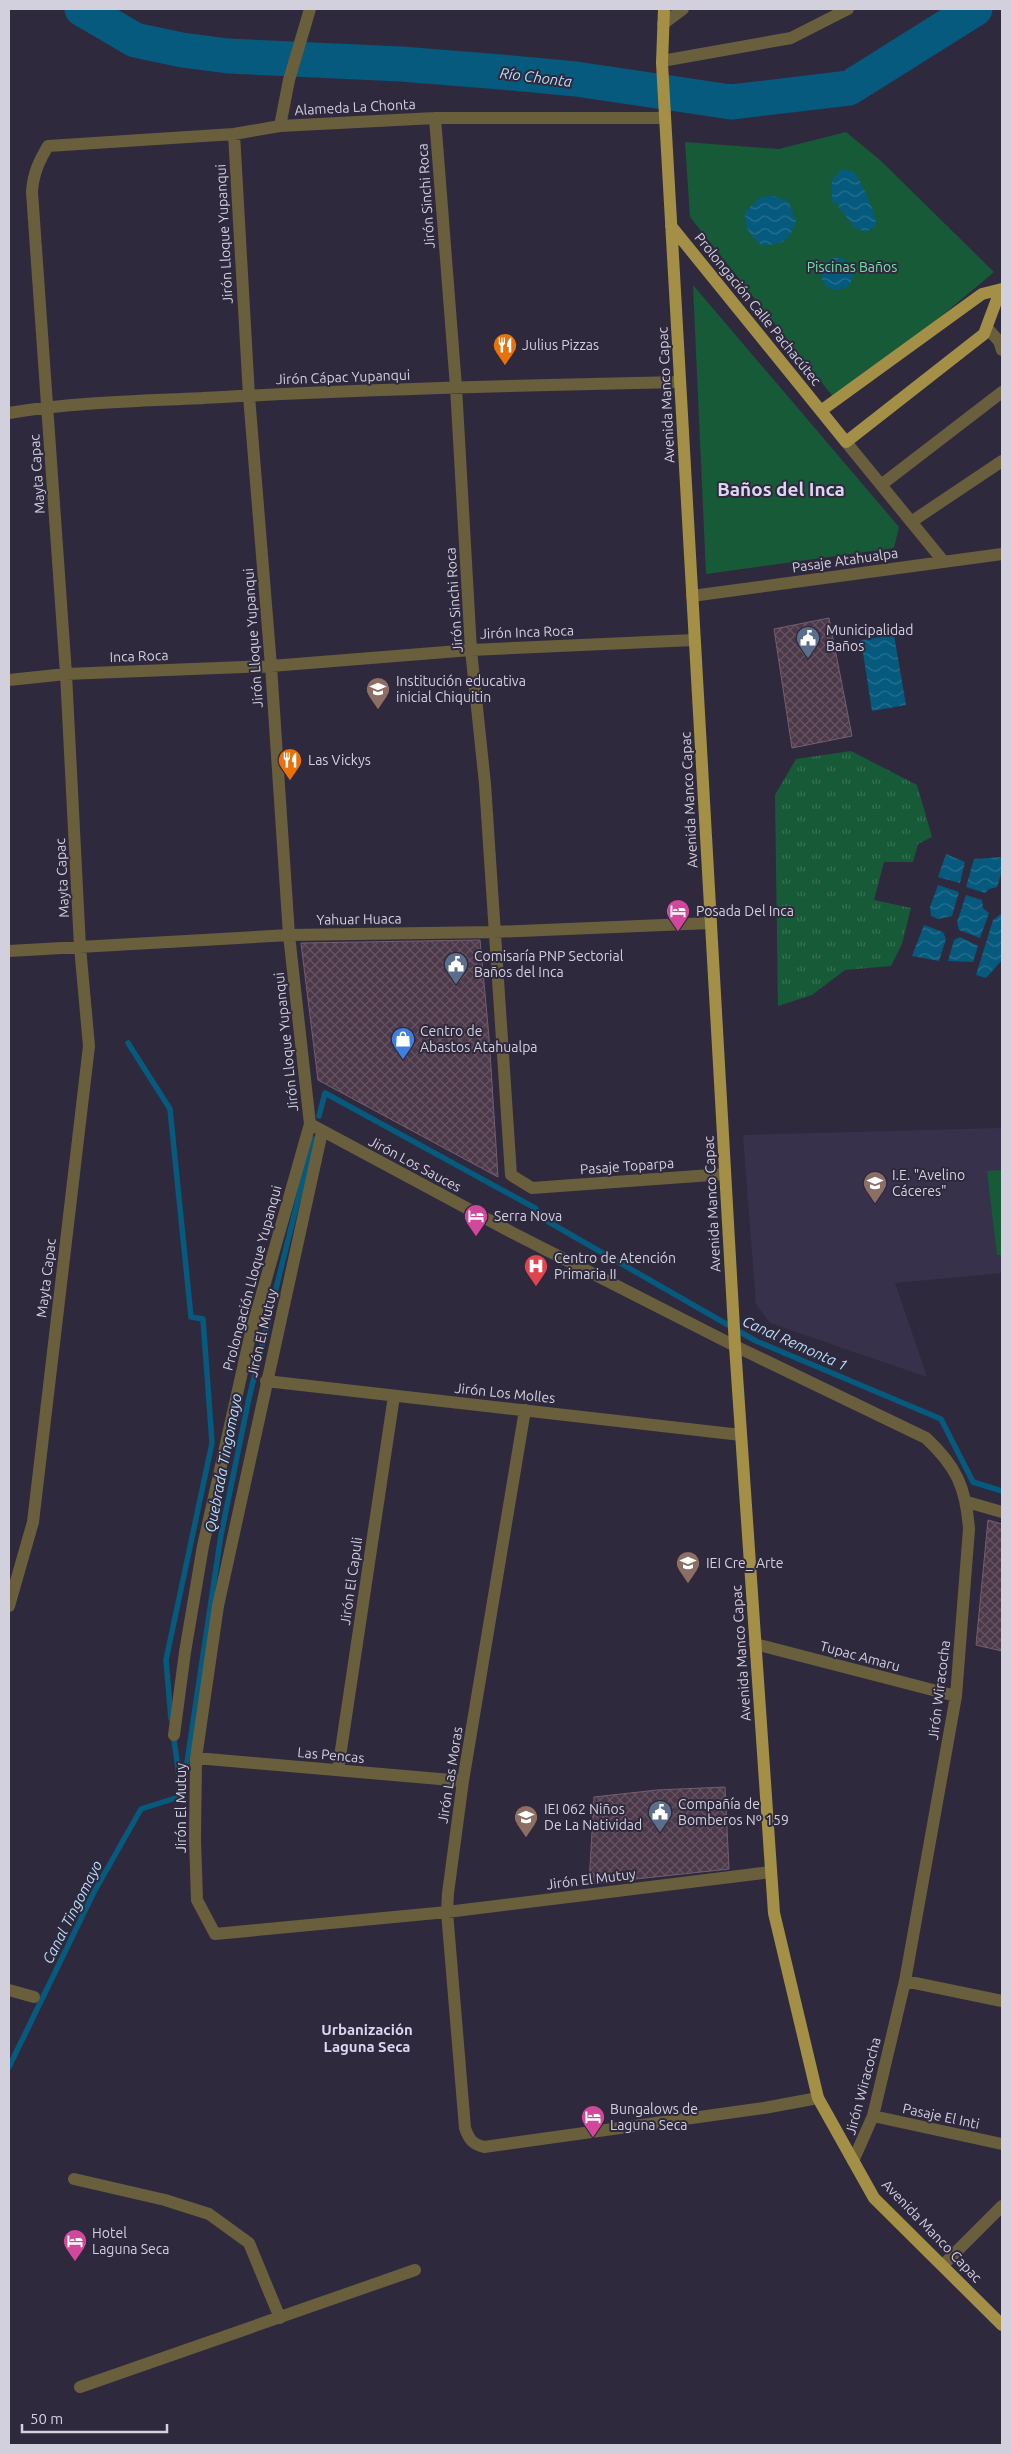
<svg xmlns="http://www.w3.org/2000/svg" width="1011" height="2454" viewBox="0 0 1011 2454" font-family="Ubuntu,sans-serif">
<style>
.built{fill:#38314c}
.grass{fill:url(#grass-tufts)}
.park{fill:#175a38}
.water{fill:url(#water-waves)}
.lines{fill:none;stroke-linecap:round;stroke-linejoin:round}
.stream{stroke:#055a7d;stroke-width:5.5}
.river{stroke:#055a7d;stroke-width:35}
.building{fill:url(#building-cross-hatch);stroke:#735e70}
.minor{stroke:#695f3d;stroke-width:12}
.major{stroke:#a48f46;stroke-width:12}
.labels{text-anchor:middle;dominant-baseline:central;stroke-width:4;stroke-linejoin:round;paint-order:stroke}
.street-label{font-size:14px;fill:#d3d0de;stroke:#2f293e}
.park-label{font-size:14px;fill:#70e4a2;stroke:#2f293e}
.poi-label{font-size:14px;fill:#d3d0de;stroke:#2f293e;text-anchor:start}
.water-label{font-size:15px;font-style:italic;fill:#b4dff9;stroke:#2f293e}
.neighbourhood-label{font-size:15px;font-weight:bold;fill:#dcd6f2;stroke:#2f293e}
.district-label{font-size:19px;font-weight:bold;fill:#dcd6f2;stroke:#2f293e}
</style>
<defs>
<pattern id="grass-tufts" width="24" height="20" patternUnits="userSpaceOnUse" patternTransform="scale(1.25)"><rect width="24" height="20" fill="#175a38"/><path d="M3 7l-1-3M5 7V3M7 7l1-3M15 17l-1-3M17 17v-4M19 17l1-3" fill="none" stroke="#387154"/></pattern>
<pattern id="water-waves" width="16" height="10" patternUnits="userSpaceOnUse" patternTransform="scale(1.25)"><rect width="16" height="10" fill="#055a7d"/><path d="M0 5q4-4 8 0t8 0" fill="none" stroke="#29718f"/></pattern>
<pattern id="building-cross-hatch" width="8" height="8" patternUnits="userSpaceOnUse" patternTransform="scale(1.25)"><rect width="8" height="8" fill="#4c3849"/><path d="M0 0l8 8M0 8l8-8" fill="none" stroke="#655463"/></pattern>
</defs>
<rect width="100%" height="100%" fill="#2f293e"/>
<path class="built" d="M1002 1128V1273L895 1283 927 1377 770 1323 756 1304 743 1135Z"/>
<path class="grass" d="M851 751 917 785 932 837 918 844 913 862H884L874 900 911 908 902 944 891 966 845 970 812 995 778 1006 775 795 796 759Z"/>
<path class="park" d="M846 132 880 160 994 272 838 403 690 217 685 142 779 149Z
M693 285 899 527 894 548 706 574Z
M1002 1170V1255H997L987 1171Z"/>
<path class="water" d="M842 169 854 172C862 184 876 212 876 225L866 232 854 227 836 203 832 202V180Z
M774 196 788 201 796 221C788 242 784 245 761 245 750 235 744 228 745 212L760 197Z
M821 274a16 16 0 1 1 32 0a16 16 0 1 1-32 0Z
M894 635 906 705 872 711 861 640Z
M946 854 965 862 960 883 938 877Z
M1002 857V871L997 887 989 889 985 893 966 887 974 859Z
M938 885 959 892 952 916 938 919 931 916 930 907Z
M966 895 982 900 983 908 989 913 980 938 959 930 957 922Z
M1002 913V960L986 978 976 975 993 920Z
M924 925 943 932 946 939 939 961 912 956Z
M960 937 978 946 973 962 948 961 954 940Z"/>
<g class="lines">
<path class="stream" d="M128 1043 170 1109 191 1317 203 1319 212 1443 166 1660 171 1719
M319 1116 325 1093 535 1208 547 1221 756 1341 941 1419 973 1482 1002 1491
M173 1733 182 1796
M183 1789 221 1535 249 1398 313 1139
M9 2067 94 1892 141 1809 182 1796"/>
<path class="river" d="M82 9 135 40 182 50 228 56 401 64 501 72 576 79 731 102 849 88 975 9"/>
</g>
<path class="building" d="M829 618 852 736 792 748 774 629Z
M480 940 489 1037 498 1177 318 1080 301 943Z
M988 1520 1002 1524V1651L976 1645Z
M725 1787 729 1869 589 1884 594 1797 657 1790Z"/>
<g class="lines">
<path class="minor" d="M663 24 683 9
M662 61 791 38 848 9
M435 118 456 387 471 650 485 784 511 1175 532 1188 725 1174
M280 126 289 80 310 9
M234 134 249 396 271 666 289 935 310 1124 513 1233 735 1346 926 1438C956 1466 966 1487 969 1529L956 1696 905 1981 873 2116 853 2161
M987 328 999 341 1002 350
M9 413C79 401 152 401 223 397 375 389 528 385 680 382
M846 442 944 562
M881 485 1002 392
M911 522 1002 461
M692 596 1002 554
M9 680 66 674 271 666 471 650 694 640
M9 951 289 935 494 932 711 923
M322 1132 218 1606 196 1758 195 1839 197 1900 215 1934 447 1912 771 1872
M266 1381 741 1435
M525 1410 463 1781 448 1893 447 1912 465 2128C469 2139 472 2144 484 2147L764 2108 818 2098
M967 1502 1002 1512
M9 1606 33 1522 89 1046 80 947 66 674 32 192C33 174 39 161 48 146L234 134 280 126 435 118H665
M755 1644 956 1696
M174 1735 185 1652 203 1546 251 1332 310 1124
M196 1758 463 1781
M338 1770 394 1396
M905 1981 1002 2001
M9 1990 34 1997
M873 2116 1002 2144
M74 2179 165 2200 209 2214 249 2243 280 2318
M943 2265 1002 2206
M80 2387 415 2270"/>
<path class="major" d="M664 9 662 63 735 1346 774 1913 818 2098 874 2198 1002 2325
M671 226 846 442 984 334 1000 291
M822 410 982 294 1002 289"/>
</g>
<defs>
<g id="restaurant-pin" transform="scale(1.25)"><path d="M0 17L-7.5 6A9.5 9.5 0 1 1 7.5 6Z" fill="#e8710a" stroke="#2f293e"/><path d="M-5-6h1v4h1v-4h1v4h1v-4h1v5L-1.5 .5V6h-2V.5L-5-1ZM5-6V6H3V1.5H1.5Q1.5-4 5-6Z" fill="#fff"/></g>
<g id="civic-pin" transform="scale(1.25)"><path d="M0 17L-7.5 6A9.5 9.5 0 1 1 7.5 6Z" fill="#5c6f8a" stroke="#2f293e"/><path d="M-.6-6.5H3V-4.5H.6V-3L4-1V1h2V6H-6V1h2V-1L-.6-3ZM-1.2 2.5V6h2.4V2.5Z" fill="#fff"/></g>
<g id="school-pin" transform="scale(1.25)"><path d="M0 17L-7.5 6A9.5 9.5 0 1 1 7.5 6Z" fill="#8d6e63" stroke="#2f293e"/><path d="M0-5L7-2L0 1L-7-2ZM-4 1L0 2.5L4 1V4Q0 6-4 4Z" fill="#fff"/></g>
<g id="hotel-pin" transform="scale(1.25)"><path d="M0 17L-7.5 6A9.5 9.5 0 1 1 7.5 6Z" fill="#d1479c" stroke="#2f293e"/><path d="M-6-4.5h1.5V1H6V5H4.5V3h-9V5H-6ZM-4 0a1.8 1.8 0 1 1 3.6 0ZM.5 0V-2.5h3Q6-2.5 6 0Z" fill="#fff"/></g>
<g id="shop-pin" transform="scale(1.25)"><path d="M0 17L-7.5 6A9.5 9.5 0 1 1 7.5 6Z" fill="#3f7fe0" stroke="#2f293e"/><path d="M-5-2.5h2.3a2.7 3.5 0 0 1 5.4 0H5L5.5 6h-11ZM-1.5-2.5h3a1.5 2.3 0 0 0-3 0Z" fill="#fff"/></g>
<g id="hospital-pin" transform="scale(1.25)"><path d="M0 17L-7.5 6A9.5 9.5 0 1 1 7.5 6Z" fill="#e0444e" stroke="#2f293e"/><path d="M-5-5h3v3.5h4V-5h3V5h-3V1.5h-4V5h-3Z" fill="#fff"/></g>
</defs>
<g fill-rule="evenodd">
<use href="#restaurant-pin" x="505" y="345"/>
<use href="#civic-pin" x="808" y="638"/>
<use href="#school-pin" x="378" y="689"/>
<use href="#restaurant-pin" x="290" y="760"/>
<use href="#hotel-pin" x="678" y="911"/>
<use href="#civic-pin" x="456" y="964"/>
<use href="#shop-pin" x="403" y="1039"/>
<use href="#school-pin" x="875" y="1183"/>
<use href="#hotel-pin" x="476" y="1216"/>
<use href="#hospital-pin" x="536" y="1266"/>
<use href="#school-pin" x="688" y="1563"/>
<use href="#civic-pin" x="660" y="1812"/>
<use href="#school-pin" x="526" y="1817"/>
<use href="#hotel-pin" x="593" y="2117"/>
<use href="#hotel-pin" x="75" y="2241"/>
</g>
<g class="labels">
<g class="street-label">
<text transform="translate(355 107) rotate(-3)">Alameda La Chonta</text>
<text transform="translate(426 196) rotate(-94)">Jirón Sinchi Roca</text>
<text transform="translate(224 234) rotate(-93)">Jirón Lloque Yupanqui</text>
<text transform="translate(758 309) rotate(51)">Prolongación Calle Pachacútec</text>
<text transform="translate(343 377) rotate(-2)">Jirón Cápac Yupanqui</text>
<text transform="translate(666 395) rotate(-93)">Avenida Manco Capac</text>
<text transform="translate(37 474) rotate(-94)">Mayta Capac</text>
<text transform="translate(845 560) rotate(-8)">Pasaje Atahualpa</text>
<text transform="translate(454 600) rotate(-94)">Jirón Sinchi Roca</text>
<text transform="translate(527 632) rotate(-2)">Jirón Inca Roca</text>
<text transform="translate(253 638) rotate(-94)">Jirón Lloque Yupanqui</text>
<text transform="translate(139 656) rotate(-2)">Inca Roca</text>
<text transform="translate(689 800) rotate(-93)">Avenida Manco Capac</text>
<text transform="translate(62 878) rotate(-93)">Mayta Capac</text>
<text transform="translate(359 919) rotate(-1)">Yahuar Huaca</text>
<text transform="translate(286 1042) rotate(-96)">Jirón Lloque Yupanqui</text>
<text transform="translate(415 1164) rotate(28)">Jirón Los Sauces</text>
<text transform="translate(627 1166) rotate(-4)">Pasaje Toparpa</text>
<text transform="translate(712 1204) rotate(-93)">Avenida Manco Capac</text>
<text transform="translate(46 1278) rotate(-83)">Mayta Capac</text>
<text transform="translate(252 1278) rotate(-75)">Prolongación Lloque Yupanqui</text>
<text transform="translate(262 1333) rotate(-77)">Jirón El Mutuy</text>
<text transform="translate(505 1393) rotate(6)">Jirón Los Molles</text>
<text transform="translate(351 1581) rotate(-82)">Jirón El Capuli</text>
<text transform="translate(741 1653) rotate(-94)">Avenida Manco Capac</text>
<text transform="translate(860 1656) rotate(15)">Tupac Amaru</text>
<text transform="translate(939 1690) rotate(-83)">Jirón Wiracocha</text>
<text transform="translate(331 1755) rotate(5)">Las Pencas</text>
<text transform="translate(450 1775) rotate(-81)">Jirón Las Moras</text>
<text transform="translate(181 1808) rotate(-90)">Jirón El Mutuy</text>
<text transform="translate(591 1879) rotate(-7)">Jirón El Mutuy</text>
<text transform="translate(863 2086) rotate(-75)">Jirón Wiracocha</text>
<text transform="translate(941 2116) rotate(12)">Pasaje El Inti</text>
<text transform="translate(932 2231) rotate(46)">Avenida Manco Capac</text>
</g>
<g class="park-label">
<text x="852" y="267">Piscinas Baños</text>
</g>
<g class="poi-label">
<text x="522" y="345">Julius Pizzas</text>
<text x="826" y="630">Municipalidad<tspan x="826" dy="16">Baños</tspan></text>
<text x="396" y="681">Institución educativa<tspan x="396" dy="16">inicial Chiquitin</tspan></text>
<text x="308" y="760">Las Vickys</text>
<text x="696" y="911">Posada Del Inca</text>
<text x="474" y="956">Comisaría PNP Sectorial<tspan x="474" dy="16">Baños del Inca</tspan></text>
<text x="420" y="1031">Centro de<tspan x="420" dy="16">Abastos Atahualpa</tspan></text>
<text x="892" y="1175">I.E. "Avelino<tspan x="892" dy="16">Cáceres"</tspan></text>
<text x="494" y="1216">Serra Nova</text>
<text x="554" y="1258">Centro de Atención<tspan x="554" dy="16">Primaria II</tspan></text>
<text x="706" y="1563">IEI Cre_ Arte</text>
<text x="678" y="1804">Compañía de<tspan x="678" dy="16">Bomberos Nº 159</tspan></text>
<text x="544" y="1809">IEI 062 Niños<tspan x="544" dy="16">De La Natividad</tspan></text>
<text x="610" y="2109">Bungalows de<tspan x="610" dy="16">Laguna Seca</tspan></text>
<text x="92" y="2233">Hotel<tspan x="92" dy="16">Laguna Seca</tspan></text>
</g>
<g class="water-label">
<text transform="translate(536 77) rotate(7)">Río Chonta</text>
<text transform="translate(795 1343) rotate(24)">Canal Remonta 1</text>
<text transform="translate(223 1463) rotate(-79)">Quebrada Tingomayo</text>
<text transform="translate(72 1912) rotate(-63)">Canal Tingomayo</text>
</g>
<g class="neighbourhood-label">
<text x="367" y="2029">Urbanización<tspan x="367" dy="17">Laguna Seca</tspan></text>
</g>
<g class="district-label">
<text x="781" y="489">Baños del Inca</text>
</g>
</g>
<rect width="1011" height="2454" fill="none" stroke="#d3d0de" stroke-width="20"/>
<path d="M22 2424v8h145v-8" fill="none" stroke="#d3d0de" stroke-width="2.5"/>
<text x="30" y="2424" font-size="15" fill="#d3d0de" stroke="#2f293e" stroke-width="4" paint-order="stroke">50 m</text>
</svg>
